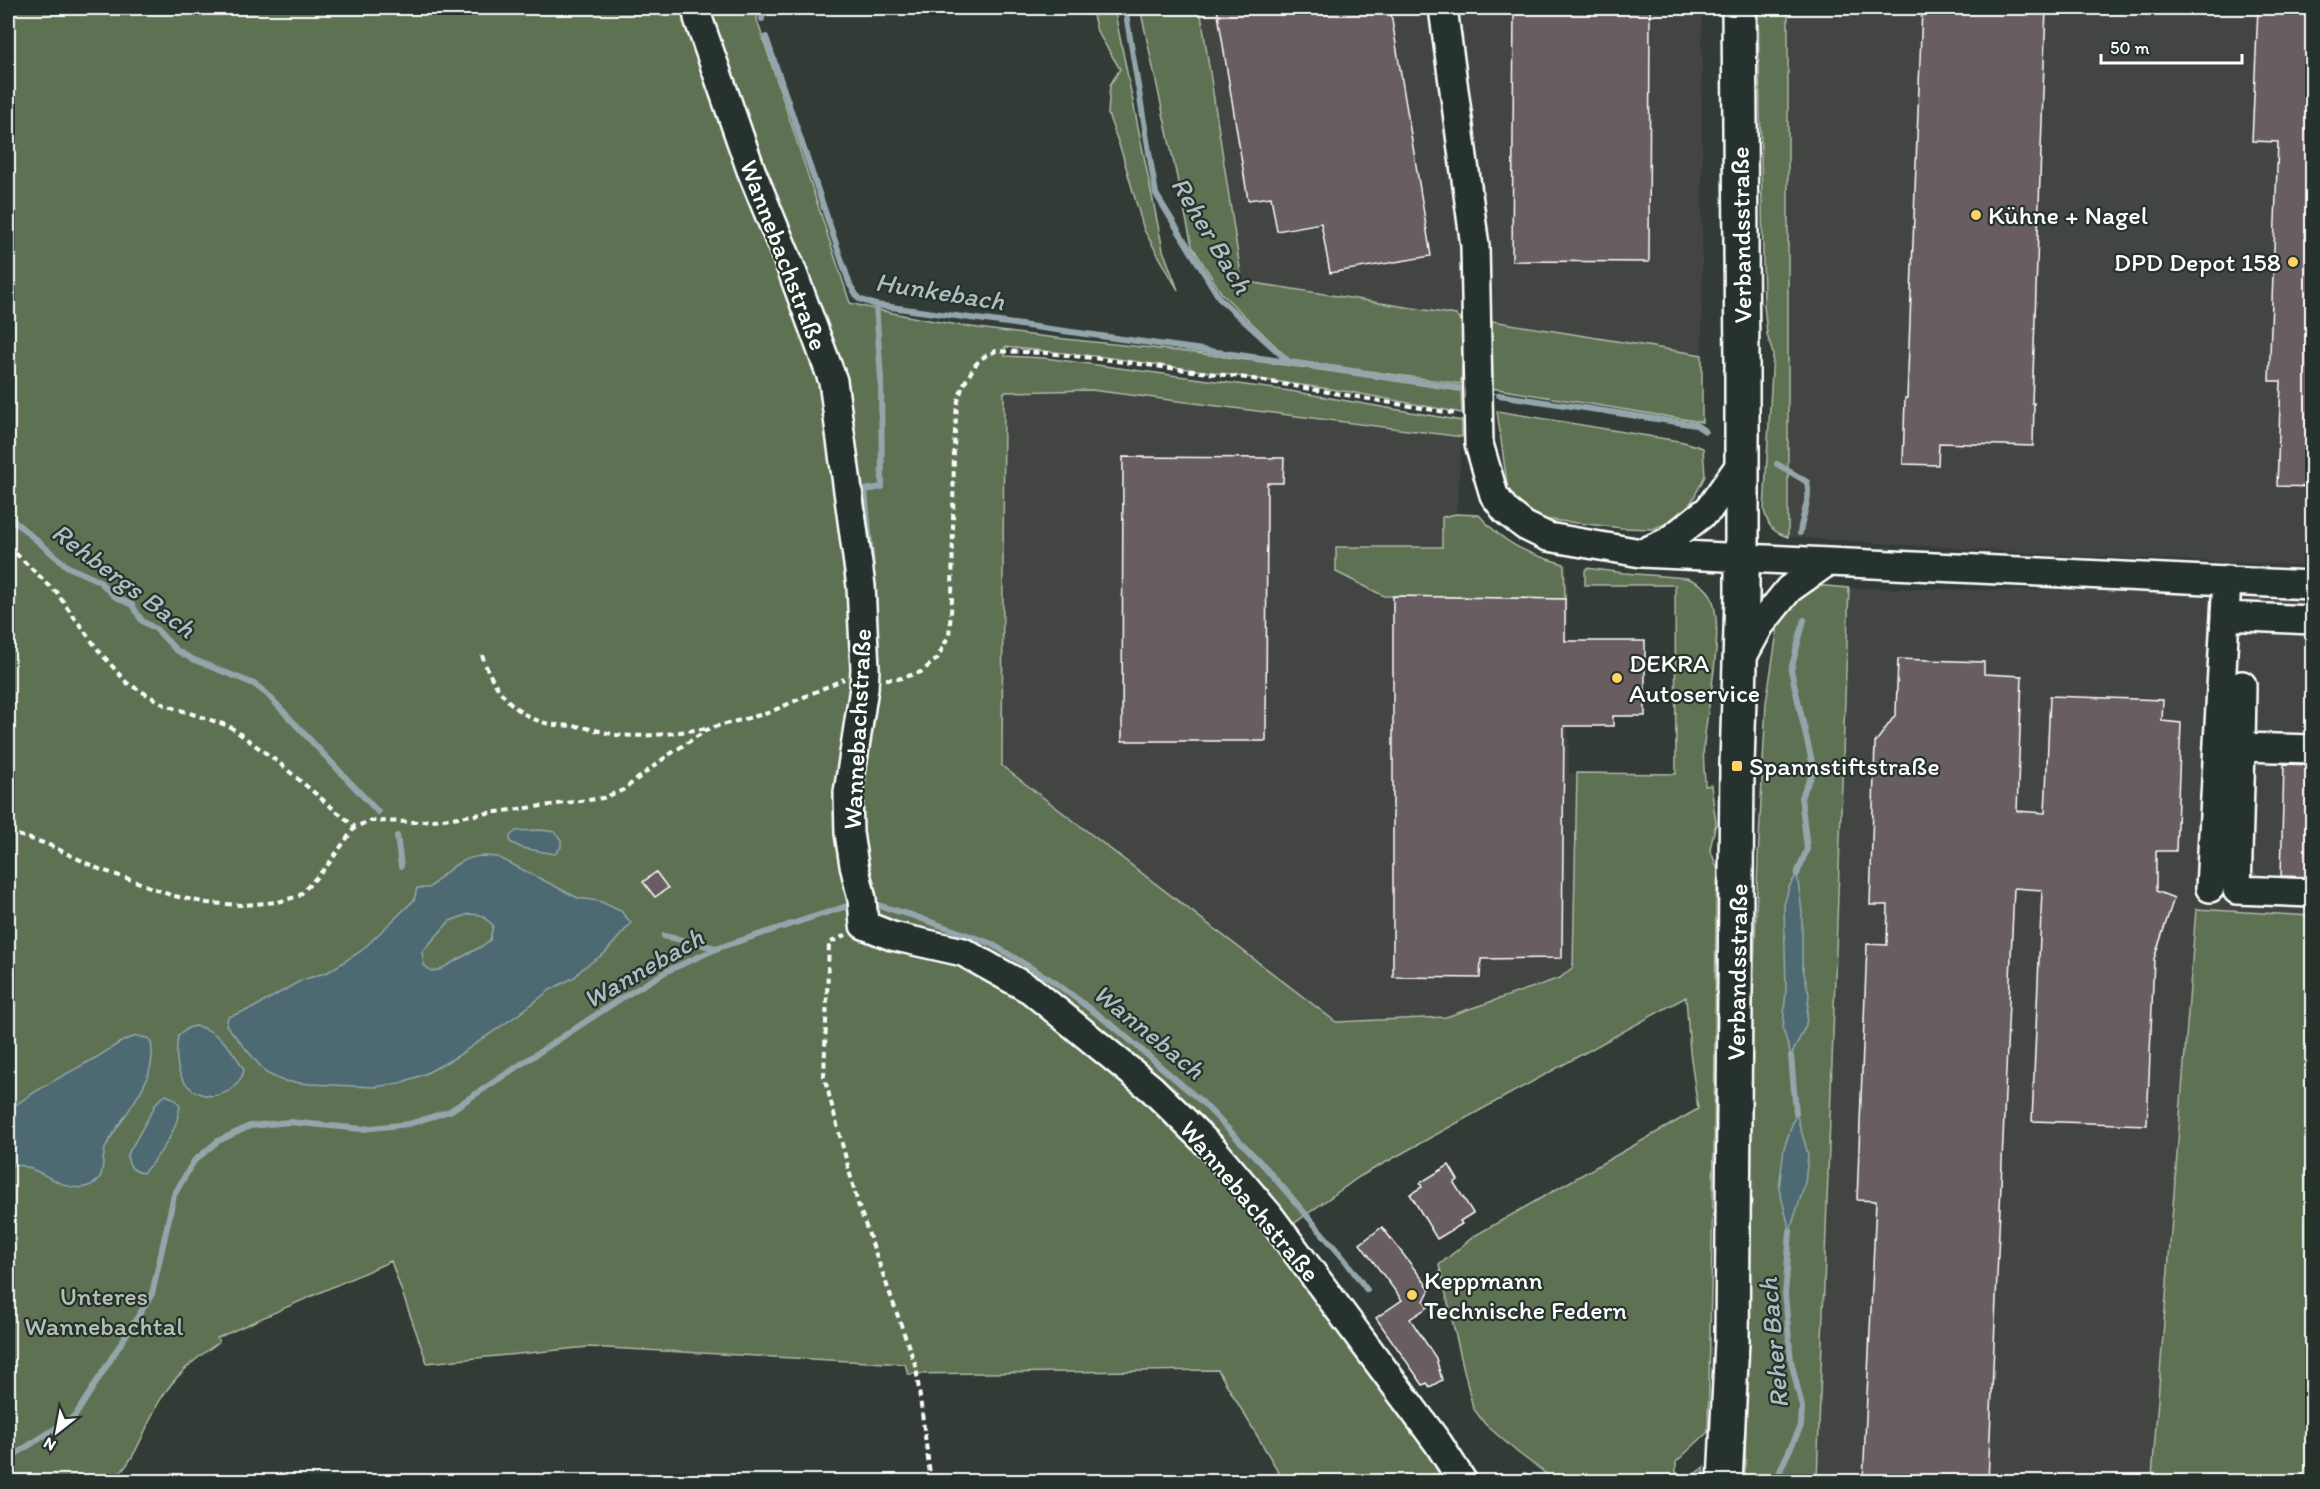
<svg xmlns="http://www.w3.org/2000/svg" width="2320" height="1489" viewBox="0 0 2320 1489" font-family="Itim,sans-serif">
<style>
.built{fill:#434543}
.green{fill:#5f7153;stroke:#afb8a9;stroke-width:1.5}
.water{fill:#4d6b73;stroke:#94a6ab;stroke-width:1.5;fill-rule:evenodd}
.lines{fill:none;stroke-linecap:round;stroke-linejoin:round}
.stream{stroke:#94a6ab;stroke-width:6}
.building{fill:#675d60;stroke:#fff;stroke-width:1.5}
.minor-casing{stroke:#fff;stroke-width:32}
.major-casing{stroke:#fff;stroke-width:38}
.path{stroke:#fff;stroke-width:4;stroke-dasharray:6 4.5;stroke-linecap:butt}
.minor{stroke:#26332d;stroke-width:27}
.major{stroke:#26332d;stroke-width:33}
.poi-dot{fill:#ffd166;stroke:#26332d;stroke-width:2}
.labels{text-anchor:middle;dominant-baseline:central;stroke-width:4.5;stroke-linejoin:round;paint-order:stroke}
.poi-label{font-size:26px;fill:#fff;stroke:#26332d;text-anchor:start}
.street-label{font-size:26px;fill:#fff;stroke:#26332d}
.park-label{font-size:26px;fill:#b7bfb2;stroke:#26332d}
.water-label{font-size:27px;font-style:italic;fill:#afbcc0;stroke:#26332d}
</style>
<rect width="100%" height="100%" fill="#333b37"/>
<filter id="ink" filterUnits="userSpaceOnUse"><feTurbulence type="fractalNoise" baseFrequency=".0167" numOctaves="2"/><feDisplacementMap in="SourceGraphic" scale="12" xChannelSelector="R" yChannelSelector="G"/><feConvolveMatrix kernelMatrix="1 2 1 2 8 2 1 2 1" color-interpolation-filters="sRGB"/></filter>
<g filter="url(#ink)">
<path class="built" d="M1200 8H1702V355L1242 281Z
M1788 8H2312V566L2075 556 1788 537Z
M1091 390 1462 437 1456 514 1479 515 1494 532 1519 548 1567 564 1569 773H1577L1573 967 1560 978 1446 1017 1336 1022 1002 766 1004 392Z
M1850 588 2029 590 2056 588 2312 598V916L2196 909 2152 1477 2157 1481 1817 1482Z"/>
<path class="green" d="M8 8H758L757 20 850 303C954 330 1062 338 1168 350 1266 361 1363 376 1461 391L1462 413 1350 392 1104 357 1005 347V356L1045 358 1290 391 1462 421V437L1091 390 1004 392 1002 766 1336 1022 1446 1017 1560 978 1573 967 1577 773 1676 774 1675 585H1585V571L1587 568 1624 573 1686 578C1696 581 1706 586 1711 596 1726 631 1707 705 1704 744 1702 757 1705 772 1705 786L1711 785 1716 823 1710 849 1718 870 1716 902 1714 1148 1708 1432 1676 1462V1472L1685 1481 1704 1467 1705 1481H1556L1517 1452 1485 1424 1473 1408 1439 1265 1474 1236 1698 1109 1690 1052 1686 997 1359 1177 1285 1230 1217 1145 1155 1085 1032 986 965 949 893 933 872 923 859 864 853 791 867 680 857 683 841 793 846 862 857 900 858 926 890 939 962 957 1029 993 1148 1091 1211 1152 1265 1218 1455 1481H1284L1218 1370 908 1374 905 1364 588 1347 427 1363 391 1261 217 1338 219 1342C195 1359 174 1376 159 1402 144 1428 136 1463 111 1481H8Z
M1091 8H1114L1163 250 1178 290 1144 230 1122 153 1108 114 1110 85 1120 69 1097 31Z
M1140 8H1200L1242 281 1456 315 1464 325 1461 384 1290 360 1222 294 1192 246Z
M1758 8H1788V537C1772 532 1768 526 1764 510L1773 354 1767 334 1764 305Z
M1492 321 1702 355V422L1491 388Z
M1497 411 1684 442 1703 448 1705 476 1692 501 1677 519 1653 529 1622 528 1542 519 1522 507 1508 491Z
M1456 514 1479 515C1504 544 1527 554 1564 564L1565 599 1384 596 1336 572V547H1442V517Z
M1815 585 1849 588 1817 1481 1745 1482 1751 1051 1758 859 1766 703 1778 626 1793 604Z
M2196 909 2312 916V1481L2157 1482 2152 1477Z"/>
<path class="water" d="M541 830 555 832 561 840V847L555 854 522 848 510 842V836L516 831Z
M481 856 498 857 578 898 599 901 621 911 631 923 605 953 583 968 575 977 550 990 519 1014 456 1057 425 1074 400 1083 375 1087 310 1084 283 1081 266 1073 226 1025 228 1017 253 1008 302 980 328 972 361 951 414 900 417 888H429C447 872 456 859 481 856ZM469 914 481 915 493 925 490 940 482 946 439 970 431 971 424 965 422 952 450 921Z
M1797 874 1802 912V964L1809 994 1806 1025 1791 1056 1783 1029 1786 989 1784 905 1789 887Z
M195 1026C217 1029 234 1051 244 1070 236 1100 197 1105 182 1078 175 1066 176 1050 178 1036L188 1028Z
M138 1036 150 1039C162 1077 122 1115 106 1146 99 1162 110 1181 85 1187 66 1192 44 1172 26 1167 20 1165 13 1165 8 1164V1111C34 1090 67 1074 97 1057 111 1049 121 1039 138 1036Z
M166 1095 175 1099 180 1105C178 1131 160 1155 143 1173 133 1171 129 1167 127 1156L157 1102Z
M1796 1113 1808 1154 1805 1183 1790 1231 1779 1188 1784 1148Z"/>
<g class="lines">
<path class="stream" d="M1125 8 1156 194 1220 299 1289 362 1460 388
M762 19 763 8
M766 37 850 285 859 299 876 305 1289 362
M1499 395 1696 425 1705 431
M1777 464 1807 482C1811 500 1802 515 1800 533
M8 516 68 567 99 581 114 596 132 605 142 621 156 629 176 650 192 659 254 684 266 693 378 812
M872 565 865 490 882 487 881 379 876 305
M397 836 401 866
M1797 874 1807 849 1801 797 1814 771 1791 670 1804 620
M870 903 911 915 990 943 1053 981 1117 1029 1203 1103 1266 1168 1345 1260 1367 1290
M664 936 716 948
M1791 1056 1796 1113
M8 1463 17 1453 75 1416 152 1294 174 1195 194 1161 218 1141 250 1126 289 1122 362 1129 409 1124 450 1111 620 999 667 971 718 948 844 907 857 905
M1525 1475 1533 1482
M1778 1482 1781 1468 1801 1426 1802 1407 1791 1361 1785 1295 1790 1231"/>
</g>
<path class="building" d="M1217 8H1390L1431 256 1330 273 1321 223 1277 231 1271 197 1248 200Z
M1514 8H1650L1649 262 1512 261Z
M1922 8H2046L2032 403H2034L2033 446 1939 443 1938 465 1903 464 1905 398H1907Z
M2258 8H2313V487L2277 486 2281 381H2269L2278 142 2252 141Z
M1123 457 1284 458 1283 483H1267L1266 741H1122Z
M1393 596 1565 599V641H1645V716H1613V726H1564L1562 958 1481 959 1480 978 1393 977Z
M1898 659 1984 662V674L2022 676 2017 811 2045 813 2050 696 2163 700 2162 721 2181 723 2176 851H2156V891L2174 898 2154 959 2147 1125 2032 1121 2042 890 2014 888 1988 1482H1863L1876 1201 1857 1200 1867 944 1887 945 1888 905H1870L1875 743 1896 714Z
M2284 764 2313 765V877L2281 876Z
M656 872 668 888 655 897 643 882Z
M1449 1165 1458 1180 1454 1183 1473 1213 1460 1221 1462 1224 1437 1239 1410 1194 1422 1187 1420 1183Z
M1382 1227 1430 1289 1424 1301 1428 1307 1410 1319 1436 1358 1442 1380 1430 1387 1427 1383 1423 1385 1376 1318 1402 1300 1360 1244Z"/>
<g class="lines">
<g class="minor-casing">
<path id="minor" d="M697 8 698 18 751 170 791 268 833 381 861 586 865 669 864 688 848 793 849 833 854 865 862 899 864 925 892 936 963 952 1031 990 1152 1089 1213 1149 1269 1215 1438 1443 1463 1482
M1443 8 1475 246 1479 444 1494 495 1506 511 1525 526 1548 537 1641 553 2312 585
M1642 553 1667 542 1709 509 1742 462
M2225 616 2312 620
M1741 660 1760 625 1789 589 1826 563
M2241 747 2242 685
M2312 749 2241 747 2237 890 2312 893
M2210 888 2227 580"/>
</g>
<g class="major-casing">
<path id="major" d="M1725 1482 1732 1341 1737 766 1742 595V364L1739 8"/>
</g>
<path class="path" d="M8 546 56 592 99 651 127 683 165 705 229 726 278 762 355 827
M482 655C492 687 514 716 549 724 559 726 571 725 581 727 593 729 605 733 617 735 648 738 679 732 709 728
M886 679H898L921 672 937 659 949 635 952 600 954 447 957 404 963 385 976 364 985 356 996 351 1047 353 1101 359 1247 378 1456 414
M8 832 47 844 99 869 135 881 170 895 207 903 243 905 278 902 299 896 327 866 355 827 370 821 415 822 451 818 603 798 623 790 667 756 710 728 768 713 844 679
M846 935 829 943 824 1076 858 1204 916 1367 931 1482"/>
<use href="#minor" class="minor"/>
<use href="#major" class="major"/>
</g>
</g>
<g class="poi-dot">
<circle cx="1976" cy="215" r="6"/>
<circle cx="2293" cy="262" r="6"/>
<circle cx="1617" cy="678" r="6"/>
<rect x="1731" y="760" width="12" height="12" rx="3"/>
<circle cx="1412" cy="1295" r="6"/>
</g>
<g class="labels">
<g class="poi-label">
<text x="1988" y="215">Kühne + Nagel</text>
<text x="2281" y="262" text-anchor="end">DPD Depot 158</text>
<text x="1629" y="663">DEKRA<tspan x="1629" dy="30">Autoservice</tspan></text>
<text x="1749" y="766">Spannstiftstraße</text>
<text x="1424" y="1280">Keppmann<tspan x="1424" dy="30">Technische Federn</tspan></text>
</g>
<g class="street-label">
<text transform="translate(1741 235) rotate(-91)">Verbandsstraße</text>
<text transform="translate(784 255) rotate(69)">Wannebachstraße</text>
<text transform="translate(857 729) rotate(-87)">Wannebachstraße</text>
<text transform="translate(1737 972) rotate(-89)">Verbandsstraße</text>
<text transform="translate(1250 1201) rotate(50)">Wannebachstraße</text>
</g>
<g class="park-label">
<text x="104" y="1296">Unteres<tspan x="104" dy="30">Wannebachtal</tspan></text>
</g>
<g class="water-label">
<text transform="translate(1212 235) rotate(59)">Reher Bach</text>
<text transform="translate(940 291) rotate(9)">Hunkebach</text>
<text transform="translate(124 580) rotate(37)">Rehbergs Bach</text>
<text transform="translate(643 968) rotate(-30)">Wannebach</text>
<text transform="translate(1149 1031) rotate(39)">Wannebach</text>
<text transform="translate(1773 1343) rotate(-95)">Reher Bach</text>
</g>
</g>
<rect width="2320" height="1489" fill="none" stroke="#26332d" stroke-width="30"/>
<rect x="15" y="15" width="2290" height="1459" fill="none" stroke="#fff" stroke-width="2" filter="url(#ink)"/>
<g transform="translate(57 1432) rotate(211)" stroke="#26332d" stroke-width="4.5" paint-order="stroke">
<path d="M0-4.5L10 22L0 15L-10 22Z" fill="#ffffff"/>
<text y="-9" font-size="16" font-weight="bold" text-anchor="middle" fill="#ffffff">N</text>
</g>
<path d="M2101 54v9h141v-9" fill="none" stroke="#ffffff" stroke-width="3"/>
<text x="2110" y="54" font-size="18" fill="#ffffff" stroke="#26332d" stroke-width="4.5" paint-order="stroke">50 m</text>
</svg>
